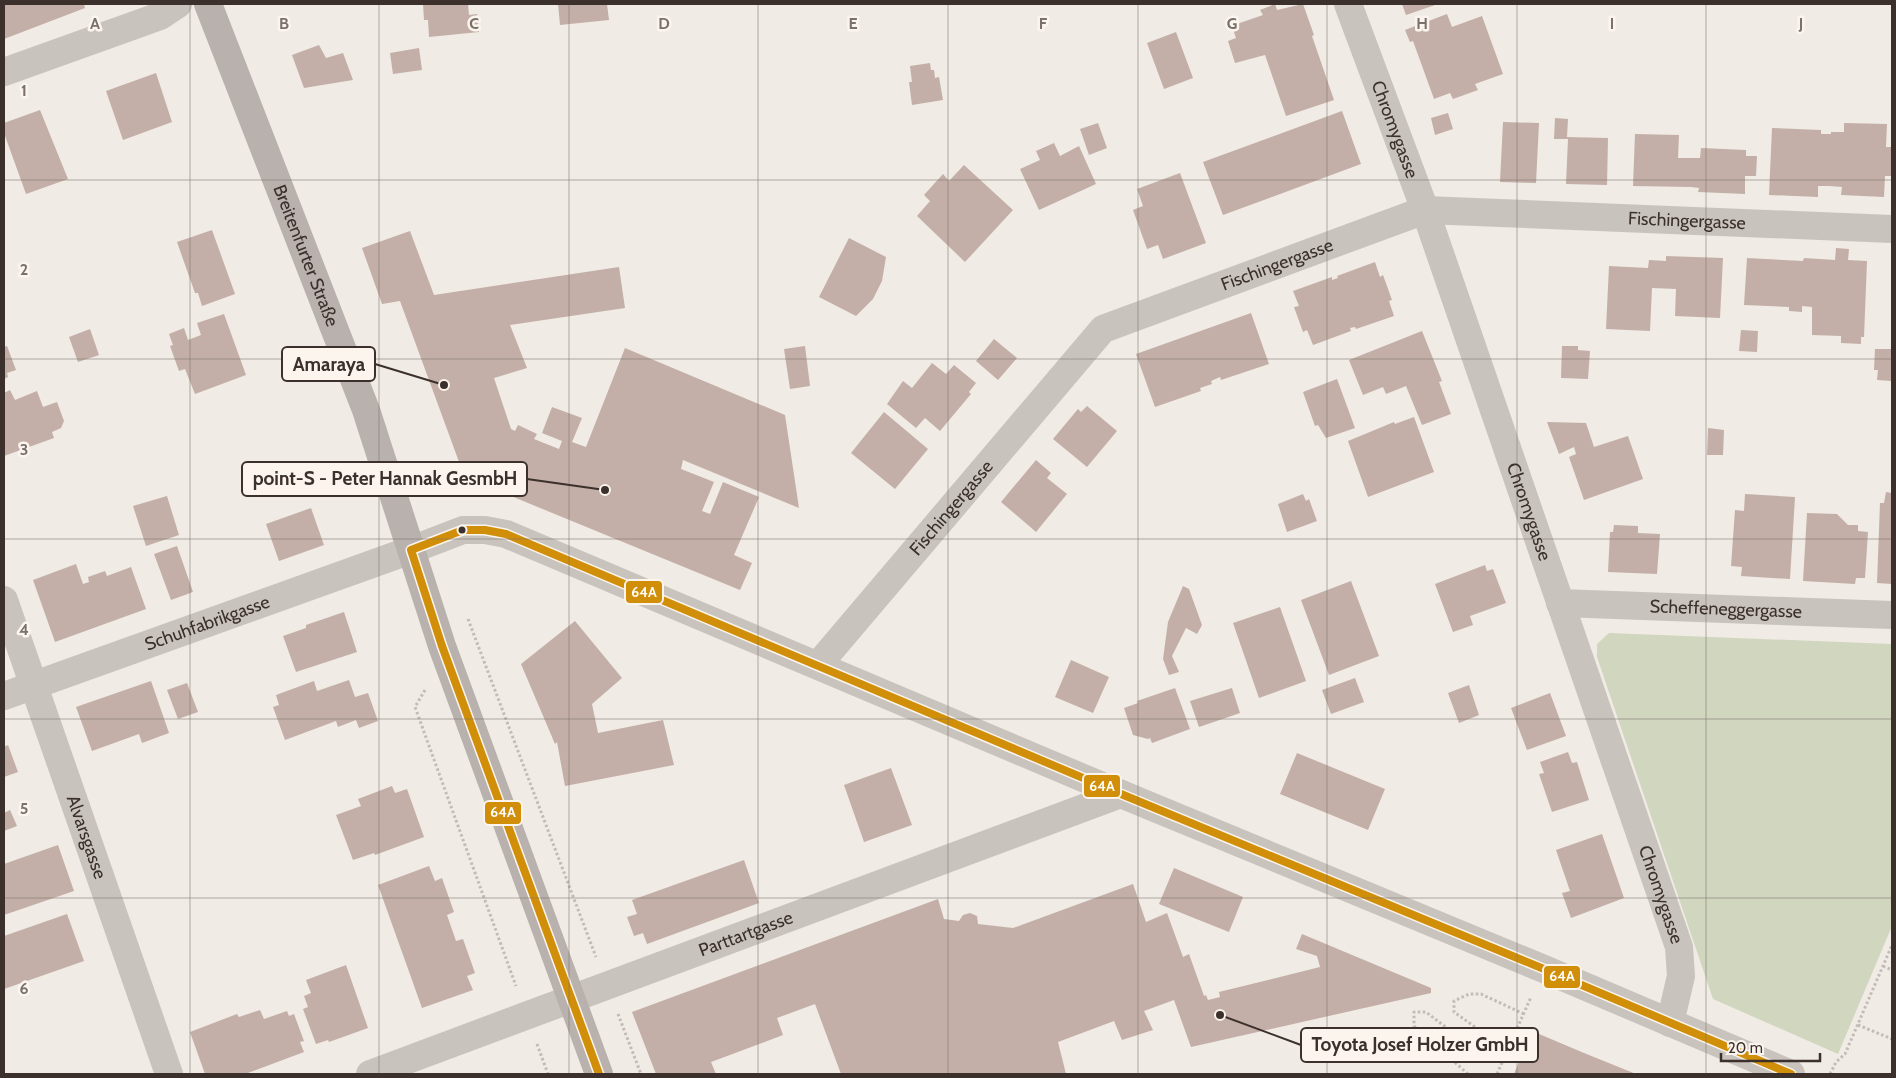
<svg xmlns="http://www.w3.org/2000/svg" width="1896" height="1078" viewBox="0 0 1896 1078" font-family="Cabin,sans-serif">
<style>
.green{fill:#d1d6bf}
.building{fill:#c3afa7}
.lines{fill:none;stroke-linecap:round;stroke-linejoin:round}
.path{stroke:#c2bbb6;stroke-width:3;stroke-dasharray:2.5 2.5;stroke-linecap:butt}
.minor{stroke:#c9c3be;stroke-width:28}
.tertiary{stroke:#c9c3be;stroke-width:28}
.primary{stroke:#b8b1ad;stroke-width:28}
.bus-1-casing{stroke:#fbf5ee;stroke-width:11}
.bus-1{stroke:#d18e09;stroke-width:8}
.grid{fill:none;stroke:#7a716c;stroke-width:1;stroke-opacity:0.55}
.bus-dot{fill:#3b302b;stroke:#fbf5ee;stroke-width:2}
.labels{text-anchor:middle;dominant-baseline:central;stroke-width:5;stroke-linejoin:round;paint-order:stroke}
.street-label{font-size:18px;fill:#3b302b;stroke:#fbf5ee}
.grid-label{font-size:16px;text-anchor:middle;font-weight:bold;fill:#7a716c;stroke:#fbf5ee;stroke-width:5;stroke-linejoin:round;paint-order:stroke}
.leader{fill:none;stroke:#3b302b;stroke-width:2}
.callout-dot{fill:#3b302b;stroke:#fbf5ee;stroke-width:2}
.callout{fill:#fbf5ee;stroke:#3b302b;stroke-width:2}
.callout-label{font-size:19px;text-anchor:middle;font-weight:bold;fill:#3b302b}
.line-badge{stroke:#fbf5ee;stroke-width:2}
.badge-label{font-size:14px;text-anchor:middle;font-weight:bold;fill:#fff}
</style>
<rect width="100%" height="100%" fill="#f0ebe5"/>
<path class="green" d="M1609 633 1892 644V926L1838 1054 1713 999 1597 657V644Z"/>
<path class="building" d="M4 4H84L85 8 4 39Z
M423 4H468L469 15 477 14 479 32 429 37 428 20H424Z
M558 4H607L609 20 560 25Z
M1275 4 1277 10 1303 4 1314 35 1312 36 1334 100 1286 116 1265 55 1235 63 1228 41 1236 38 1233 29 1238 28 1237 24 1263 15 1260 10Z
M1402 4H1438L1406 15Z
M1447 14 1452 27 1482 16 1503 74 1475 84 1478 90 1453 99 1450 93 1434 99 1413 41 1410 42 1405 30Z
M1176 32 1193 78 1164 89 1147 43Z
M319 45 326 58 343 53 353 80 304 88 292 55Z
M419 48 422 70 393 74 390 53Z
M930 63 931 70H934L935 78 939 77 943 100 912 105 909 82H912L910 66Z
M156 73 172 122 123 140 106 91Z
M40 110 68 179 26 194 4 133V123Z
M1342 111 1361 164 1223 215 1203 162Z
M1448 113 1453 129 1435 135 1431 118Z
M1555 118 1568 119 1567 137 1608 138 1607 185 1566 184 1568 139H1554Z
M1503 122 1539 123 1536 183 1500 182Z
M1098 123 1107 148 1089 155 1080 129Z
M1844 123 1887 124 1886 147H1892V176H1885L1884 197 1841 195 1842 187 1829 186H1818V197L1769 195 1772 128 1821 130V134H1831V132H1844Z
M1635 134 1679 135 1678 158H1700L1701 148 1746 150V156H1757L1756 176H1745V194L1698 192 1699 188 1691 187 1633 186Z
M1054 143 1060 156 1079 146 1096 184 1039 210 1020 169 1040 160 1036 151Z
M964 165 1013 210 965 262 917 216 930 201 924 195 943 174 949 181Z
M1180 173 1206 243 1163 259 1158 245 1147 249 1133 210 1143 206 1137 189Z
M212 230 235 294 202 306 198 293H195L177 242Z
M410 231 434 295 619 267 625 308 510 325 527 368 494 378 511 429 515 431 518 425 537 434 534 439 559 449 562 441 542 433 552 407 582 418 572 442 586 447 625 348 785 415 799 508 683 460 681 469 714 482 702 511 710 514 723 482 759 497 734 555 752 563 740 590 467 478 462 470 400 301 382 304 362 248Z
M849 238 886 257 882 281 873 299 856 316 819 297Z
M1836 248 1849 249 1848 260 1867 261 1864 337H1861V344L1841 343V336L1812 335V307L1802 306V312L1789 311V307L1744 305 1747 258 1803 261 1804 258 1835 260Z
M1666 256 1723 258 1720 318 1675 316 1676 289 1652 288 1650 331 1606 329 1609 266 1648 268 1649 260 1666 261Z
M1375 262 1380 277 1383 275 1392 300 1389 301 1394 316 1356 329 1355 327 1350 328 1351 331 1313 345 1307 330 1303 332 1294 307 1299 306 1293 291 1332 277V280L1338 278 1337 276Z
M1251 313 1269 364 1221 380 1220 377 1211 381 1212 384 1200 388 1201 391 1155 407 1136 354Z
M224 314 246 375 195 394 185 369 179 371 170 346 173 345 169 334 184 328 188 340 201 335 197 323Z
M90 329 99 355 78 362 69 337Z
M1741 330 1758 331 1757 352 1739 351Z
M1422 331 1442 381 1439 382 1451 414 1422 425 1406 386 1386 394 1383 387 1363 395 1349 360Z
M994 339 1017 358 998 380 976 361Z
M7 346 16 370 7 373 8 377 4 379V347Z
M805 346 810 386 790 389 784 349Z
M1562 346H1578V350L1590 351 1588 379 1561 378Z
M1875 349H1892L1891 381 1877 380 1878 370H1874Z
M932 363 946 374 954 365 976 383 969 392 971 394 940 431 925 418 916 428 887 404 903 381 912 388Z
M1337 379 1355 428 1326 438 1318 425 1315 426 1303 392Z
M10 390 15 400 37 391 43 407 57 402 64 421 61 428 52 432 54 438 4 456V393Z
M1087 406 1117 431 1087 467 1053 439 1078 409 1081 412Z
M884 412 928 449 895 489 851 453Z
M1414 417 1434 472 1368 497 1348 441 1394 422 1395 424Z
M1547 422 1586 423 1594 447 1628 436 1643 479 1584 500 1569 457 1576 454 1574 447 1559 454Z
M1708 428 1724 430 1723 455H1707Z
M1036 460 1051 473 1047 478 1067 494 1036 532 1001 502Z
M1886 492 1892 493V584L1877 583 1880 503H1884Z
M1303 494 1306 501 1309 499 1317 521 1287 532 1278 504Z
M1745 494 1795 497 1790 579 1741 576 1742 567 1731 566 1735 510 1744 511Z
M167 496 179 535 146 546 133 506Z
M311 508 324 545 279 561 266 524Z
M1807 513 1837 514 1848 525H1858V531L1868 532 1865 578H1856L1855 584 1803 581Z
M1614 525 1638 526V533L1660 534 1657 574 1608 572 1610 532H1613Z
M177 546 193 592 171 600 154 554Z
M76 564 83 584 89 582 88 577 105 571 107 576 131 567 146 609 55 642 33 580Z
M1485 565 1487 571 1493 569 1506 603 1470 616 1473 625 1453 632 1435 584Z
M1351 581 1379 656 1329 675 1301 600Z
M1183 586 1189 589 1202 625 1197 634 1186 628 1172 656 1179 672 1169 675 1163 659 1168 622Z
M1280 607 1306 681 1259 698 1233 623Z
M344 612 357 652 296 672 283 636 306 628V625Z
M575 621 622 678 592 704 598 733 663 720 674 765 565 786 557 742 555 744 521 664Z
M1071 660 1109 677 1093 713 1055 697Z
M1355 678 1364 702 1331 714 1322 690Z
M349 680 355 697 368 693 378 721 359 728 356 720 338 727 336 721 285 740 273 707 279 705 276 695 314 681 317 691Z
M151 681 169 733 142 743 139 734 92 751 76 707Z
M187 683 198 712 178 719 167 690Z
M1469 685 1479 715 1459 723 1448 693Z
M1175 688 1190 729 1152 743 1150 738 1148 739 1133 735 1124 708 1138 703 1137 701Z
M1232 688 1240 713 1199 727 1190 701Z
M1550 693 1566 736 1527 750 1511 708Z
M8 745 18 772 4 777V747Z
M1568 752 1572 763 1577 762 1589 800 1552 812 1539 774 1544 773 1540 762Z
M1297 753 1385 789 1368 830 1280 794Z
M891 768 912 825 864 842 844 785Z
M392 786 395 793 407 789 424 837 375 855 374 853 353 860 336 815 361 806 358 799Z
M10 810 17 826 4 831V813Z
M1602 834 1624 898 1571 918 1562 893 1570 891 1556 850Z
M58 845 74 891 4 915V864Z
M744 860 759 903 647 944 643 933 634 936 627 917 637 914 632 900Z
M429 866 435 881 442 878 454 912 447 915 456 941 463 939 475 973 467 976 473 990 422 1008 378 885Z
M1174 868 1243 897 1229 932 1159 904Z
M1133 884 1146 922 1167 913 1183 957 1189 954 1204 996 1206 995 1208 1000 1220 997 1219 992 1320 967 1317 956 1296 949 1302 934 1431 988V993L1191 1047 1174 1000 1144 1011 1153 1030 1122 1040 1114 1021 1058 1042 1066 1074H841L815 1004 777 1018 783 1035 711 1062 716 1074H656L632 1012 938 899 944 919 959 921 963 915 970 913 977 916 978 924 1013 928Z
M67 914 84 961 4 989V936Z
M346 965 368 1028 329 1042 328 1040 316 1044 303 1009 308 1007 304 996 311 993 306 980Z
M260 1010 264 1019 287 1011 289 1016 294 1014 304 1041 300 1042 304 1052 245 1074H205L190 1032 237 1014 239 1017Z
M1532 1031 1584 1053 1636 1074H1514Z"/>
<g class="lines">
<path class="path" d="M468 619 596 957
M425 690 415 707 516 986
M1883 966 1892 970
M618 1014 641 1074
M1858 1025 1892 1039
M537 1044 548 1074
M1468 1074 1414 1026V1012H1426L1474 1049 1484 1042 1482 1032 1454 1012V1001L1469 994H1481L1524 1014
M1497 1074 1531 997
M1830 1074 1836 1062 1845 1054 1892 945"/>
<g class="minor">
<path id="s1" d="M1348 4 1425 210 1679 947 1681 976 1670 1023"/>
<path d="M4 72 160 16 178 4"/>
<path id="s2" d="M4 600 169 1074"/>
<path id="s3" d="M1560 603 1892 615"/>
<path id="s4" d="M818 665 1103 329 1425 210 1892 229"/>
<path id="s5" d="M4 696 411 550"/>
<path id="s6" d="M370 1074 1121 794"/>
</g>
<path class="tertiary" d="M411 550 463 530H485L506 534 1121 794 1544 969 1791 1074"/>
<path class="primary" id="s7" d="M208 4 366 410 442 646 599 1074"/>
<g class="bus-1-casing">
<path id="bus-1" d="M411 550 463 530H485L506 534 1121 794 1544 969 1791 1074
M411 550 442 646 599 1074"/>
</g>
<use href="#bus-1" class="bus-1"/>
</g>
<path class="grid" d="M190 4V1074M379 4V1074M569 4V1074M758 4V1074M948 4V1074M1138 4V1074M1327 4V1074M1517 4V1074M1706 4V1074M4 180H1892M4 359H1892M4 539H1892M4 719H1892M4 898H1892"/>
<circle class="bus-dot" cx="462" cy="530" r="4.5"/>
<g class="labels">
<g class="street-label">
<text stroke="none"><textPath href="#s1" startOffset="134">Chromygasse</textPath></text>
<text stroke="none"><textPath href="#s4" startOffset="1046">Fischingergasse</textPath></text>
<text stroke="none"><textPath href="#s7" startOffset="270">Breitenfurter Straße</textPath></text>
<text stroke="none"><textPath href="#s4" startOffset="626">Fischingergasse</textPath></text>
<text stroke="none"><textPath href="#s4" startOffset="206">Fischingergasse</textPath></text>
<text stroke="none"><textPath href="#s1" startOffset="539">Chromygasse</textPath></text>
<text stroke="none"><textPath href="#s3" startOffset="166">Scheffeneggergasse</textPath></text>
<text stroke="none"><textPath href="#s5" startOffset="216">Schuhfabrikgasse</textPath></text>
<text stroke="none"><textPath href="#s2" startOffset="251">Alvarsgasse</textPath></text>
<text stroke="none"><textPath href="#s1" startOffset="944">Chromygasse</textPath></text>
<text stroke="none"><textPath href="#s6" startOffset="401">Parttartgasse</textPath></text>
</g>
</g>
<g class="grid-label">
<text x="95" y="29">A</text>
<text x="284" y="29">B</text>
<text x="474" y="29">C</text>
<text x="664" y="29">D</text>
<text x="853" y="29">E</text>
<text x="1043" y="29">F</text>
<text x="1232" y="29">G</text>
<text x="1422" y="29">H</text>
<text x="1612" y="29">I</text>
<text x="1801" y="29">J</text>
<text x="24" y="96">1</text>
<text x="24" y="275">2</text>
<text x="24" y="455">3</text>
<text x="24" y="635">4</text>
<text x="24" y="814">5</text>
<text x="24" y="994">6</text>
</g>
<path class="leader" d="M444 385L375 364M605 490L527 479M1220 1015L1301 1045"/>
<g class="callout-dot">
<circle cx="444" cy="385" r="5"/>
<circle cx="605" cy="490" r="5"/>
<circle cx="1220" cy="1015" r="5"/>
</g>
<g class="callout">
<rect x="282" y="347" width="93" height="34" rx="5"/>
<rect x="242" y="462" width="285" height="34" rx="5"/>
<rect x="1301" y="1028" width="237" height="34" rx="5"/>
</g>
<g class="callout-label">
<text x="329" y="371">Amaraya</text>
<text x="385" y="485">point-S - Peter Hannak GesmbH</text>
<text x="1420" y="1051">Toyota Josef Holzer GmbH</text>
</g>
<g class="line-badge">
<rect x="625" y="580" width="38" height="24" rx="5" fill="#d18e09"/>
<rect x="1083" y="774" width="38" height="24" rx="5" fill="#d18e09"/>
<rect x="484" y="801" width="38" height="24" rx="5" fill="#d18e09"/>
<rect x="1543" y="965" width="38" height="24" rx="5" fill="#d18e09"/>
</g>
<g class="badge-label">
<text x="644" y="597">64A</text>
<text x="1102" y="791">64A</text>
<text x="503" y="817">64A</text>
<text x="1562" y="981">64A</text>
</g>
<rect width="1896" height="1078" fill="none" stroke="#3b302b" stroke-width="10"/>
<path d="M1721 1053v8h99v-8" fill="none" stroke="#3b302b" stroke-width="2.5"/>
<text x="1728" y="1053" font-size="15" fill="#3b302b" stroke="#fbf5ee" stroke-width="4" paint-order="stroke">20 m</text>
</svg>
